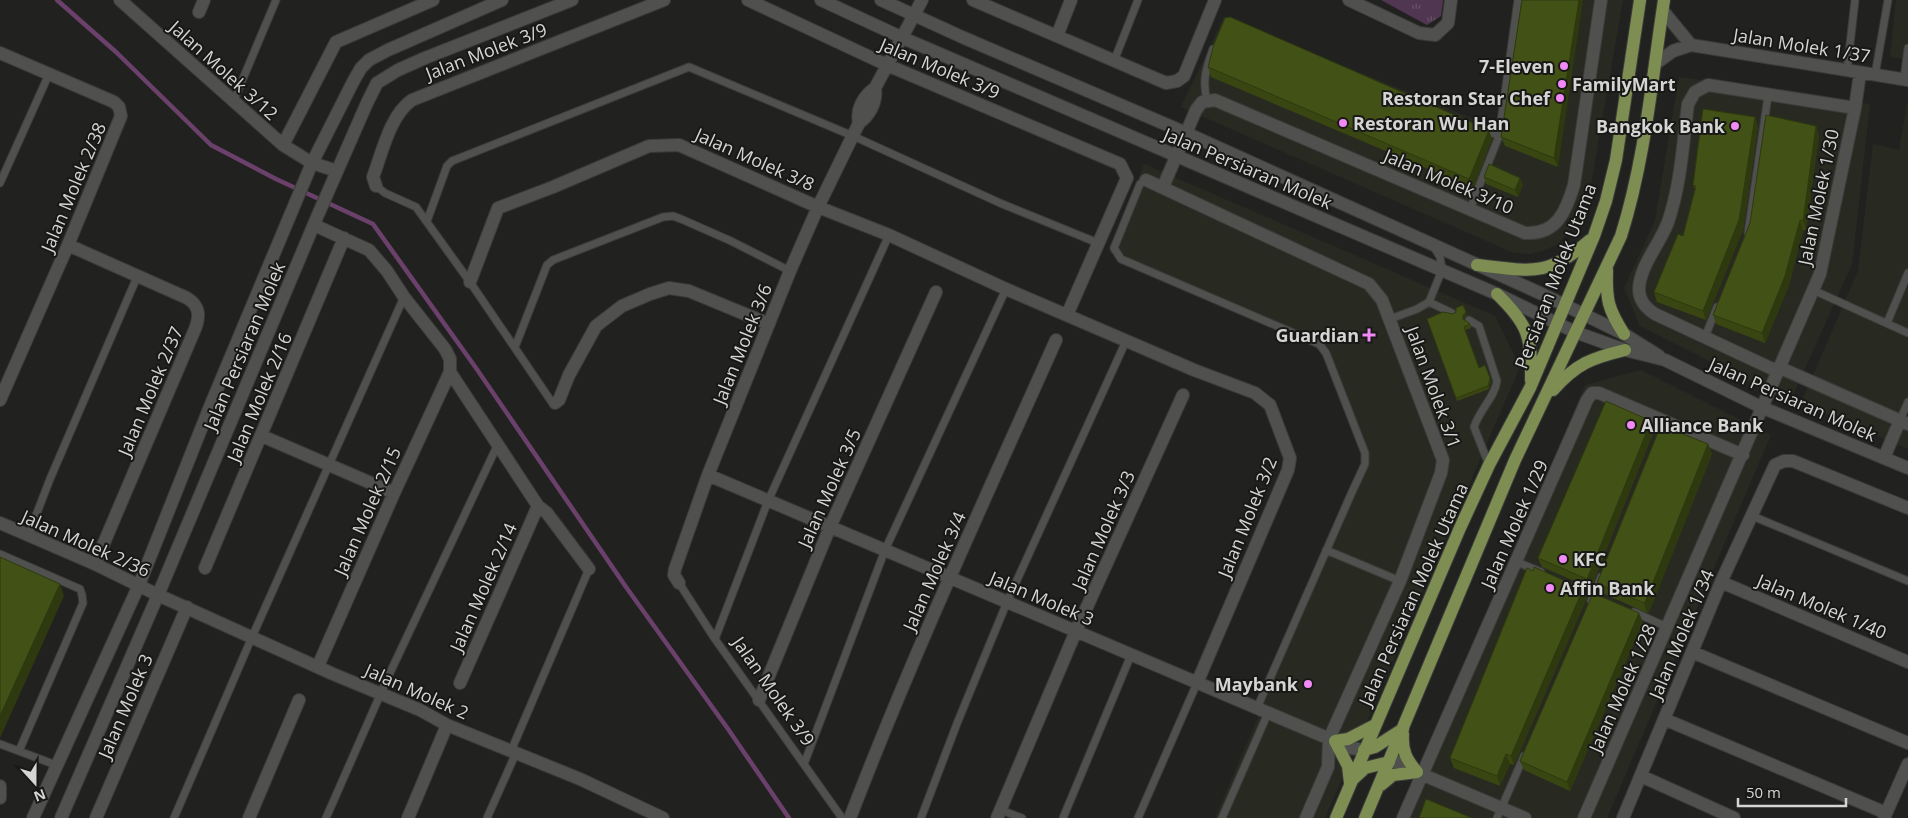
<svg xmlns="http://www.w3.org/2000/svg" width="1908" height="818" viewBox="0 0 1908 818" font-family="'Open Sans',sans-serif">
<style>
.built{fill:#282a22}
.park{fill:url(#park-tufts)}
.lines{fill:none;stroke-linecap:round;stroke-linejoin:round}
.stream{stroke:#6b416c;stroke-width:4.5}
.lane-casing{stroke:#3b3c3a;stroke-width:9}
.street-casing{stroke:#3b3c3a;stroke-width:14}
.secondary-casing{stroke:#3b3c3a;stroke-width:14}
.primary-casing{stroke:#3b3c3a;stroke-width:14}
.lane{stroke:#50514e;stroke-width:7}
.street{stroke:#50514e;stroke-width:12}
.secondary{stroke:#50514e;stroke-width:12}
.primary{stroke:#7e8e52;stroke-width:12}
.wall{fill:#394612}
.shaded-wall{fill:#2e390f}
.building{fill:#425115;stroke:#2e390f}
.poi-dot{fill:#f18af4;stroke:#181816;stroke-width:2}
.labels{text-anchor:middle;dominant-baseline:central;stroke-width:4;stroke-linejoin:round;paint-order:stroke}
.street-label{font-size:18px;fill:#d5d6d4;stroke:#181816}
.poi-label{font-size:18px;font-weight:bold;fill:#d5d6d4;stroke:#181816;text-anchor:end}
</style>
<defs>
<pattern id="park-tufts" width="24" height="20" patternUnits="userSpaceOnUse" patternTransform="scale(1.25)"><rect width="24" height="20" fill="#513651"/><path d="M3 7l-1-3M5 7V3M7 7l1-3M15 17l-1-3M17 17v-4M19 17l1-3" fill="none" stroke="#695269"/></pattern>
</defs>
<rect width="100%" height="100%" fill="#212220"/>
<path class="built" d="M1516 0H1623L1586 213 1558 244 1543 251 1529 254 1514 253 1181 107 1224 17 1496 128Z
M1896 0H1908V60L1890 57Z
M1679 77 1870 104 1852 264 1790 402 1640 326 1624 288 1655 221Z
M1907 104H1908V449L1801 403 1858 271 1873 144 1899 150Z
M1144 164 1495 316 1520 367 1325 818H1215L1368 460 1319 345 1109 252Z
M1641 370 1771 435 1607 818H1400L1585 385Z"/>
<path class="park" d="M1381 0H1443L1441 16 1427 25Z"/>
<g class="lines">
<path class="stream" d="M57 0 116 52 211 145 276 179 373 224 476 368 626 587 728 729 789 818"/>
<g class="lane-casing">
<path id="lane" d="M1114 61 1138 0
M1847 71 1855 0
M1875 75 1888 0
M1904 79 1908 48
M234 100 276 0
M1207 101C1202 80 1206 69 1213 49
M1481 128 1499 136 1518 0
M1146 180 1140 184 1114 248 1121 259 1319 344 1326 353 1365 453V464L1352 492 1257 708
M0 183 49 74
M376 186 385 193 416 207 470 282 551 401 555 403
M1470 209 1499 136
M427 221 447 166 452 161 689 67 853 136 1000 203 1098 243
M1748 233 1768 96
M1813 290 1908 333
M1429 302 1452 313
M1390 319 1417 309 1429 302 1442 270 1440 257 1434 247
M1469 320 1479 326 1497 381C1495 397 1480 409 1474 427L1489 465
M1887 323 1908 273
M1705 337 1717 307
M515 347 547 265 553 260 663 217 673 216 681 219 731 241 790 271
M1900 420 1908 402
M1750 515 1908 581
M28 536 50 479 137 277
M1326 550 1400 581
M0 554 80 589 82 595 83 603 19 751
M1517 562 1541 572
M679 583 715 639 842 818
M1591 601 1601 577
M1634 612 1667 627
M715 639 768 501 889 235
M0 744 56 765
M511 751 589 569
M804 764 885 550 1006 289
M1001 810 1022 818
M174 818 252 637 404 297
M326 818 388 677 498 444
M487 818 516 753
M921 818 958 721 1007 602 1126 341
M1063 818 1131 655
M1138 818 1197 683
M1222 818 1268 713
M1497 818 1524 756"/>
</g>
<g class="street-casing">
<path id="street" d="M120 0 283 145 312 163 337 171
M748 0 887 65 1120 164 1127 178 1067 315
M973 0 1166 83 1177 81 1184 76 1215 0
M1349 0 1419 33 1435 35 1448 23 1451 0
M1663 11 1691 45
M199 12 204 0
M1057 36 1071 0
M0 53 114 102 119 107 121 116 68 245 0 400
M1655 64 1673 51 1691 45 1908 80
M859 123C856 110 863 96 875 88L922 0
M283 145 336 42 433 0
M1146 180 1369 284 1382 300 1443 460 1441 473 1400 581 1329 739 1328 767 1306 818
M376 186 373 177C382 153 390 115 412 100L664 0
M1163 187 1196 110 1202 102 1215 100 1525 233C1557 235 1566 211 1574 185L1601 0
M314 225 369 250 387 271 404 297 445 349 450 359V372L538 506 547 513 589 569
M68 245 187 298C200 306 200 316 195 329L95 564
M470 282 498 208 553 187 649 146 679 145 818 207 889 235 1006 289 1194 370 1255 393 1270 405 1290 458 1288 470 1197 683
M1778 367 1908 424
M1777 371 1655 314C1646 308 1639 301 1639 289 1640 265 1660 244 1668 222 1681 184 1683 143 1688 104L1695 92 1708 85 1855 108
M555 403 559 400 569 375 596 326 622 306 650 294 669 288 689 291 769 324
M262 436 394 493
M1884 458 1900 420
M708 475 1351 748 1364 750
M205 568 344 238
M1721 582 1908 662
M679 583 674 575 675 569 708 475 790 271 818 207 859 123C870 115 877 102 875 88
M1692 652 1908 743
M318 666 394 493 450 372
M460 683 538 506
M759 700 830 527 936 292
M1664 719 1886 813
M1389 762H1398L1421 774 1525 818
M1641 776 1734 818
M0 786V798
M96 818 187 607
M249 818 299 700
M408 818 447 725
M850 818C912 656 985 499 1056 340
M997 818 1076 631 1183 395
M1403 818 1587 400 1592 393H1599L1743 455
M1584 818 1820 274 1855 108 1860 73
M1623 818 1721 582 1775 465 1784 461H1793L1908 508
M1884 818 1908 764"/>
</g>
<g class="secondary-casing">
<path id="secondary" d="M821 0 903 38 1497 294 1575 332 1625 350 1665 360 1761 407 1908 468
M881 0 962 37 1186 133 1542 294 1624 334 1659 356
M0 523 95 564 158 595 333 674 420 710 447 725 580 779 663 818
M33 818 139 585 211 404 312 163 354 80 361 68 369 60 388 50 502 0
M61 818 158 595 317 217 367 103 377 83 398 70 425 58 572 0"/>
</g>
<g class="primary-casing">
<path id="primary" d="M1477 265C1530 271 1547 278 1590 240
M1607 270C1606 300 1608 309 1624 334
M1497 294C1528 324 1532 337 1531 380
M1553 390C1577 363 1592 358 1625 350
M1403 734C1402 751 1406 759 1417 772
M1364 750 1375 747 1403 729
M1353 779 1365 768 1389 762
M1350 783 1348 766 1335 741 1348 739 1375 725
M1381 785 1393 775 1417 772
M1336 818 1460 528 1489 465 1530 388 1594 236 1606 201 1616 160 1640 0
M1365 818 1515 460 1621 236C1645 160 1652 79 1664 0"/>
</g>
<use href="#lane" class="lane"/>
<use href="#street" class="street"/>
<use href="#secondary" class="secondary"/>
<use href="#primary" class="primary"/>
</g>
<path class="wall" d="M1522 0 1558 167 1505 146 1501 137Z
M1208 67 1492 139 1473 188 1211 77Z
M1755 117 1758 126 1743 230 1706 320 1657 302 1654 292 1683 236 1695 190 1693 185Z
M1816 126 1819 135 1806 230H1803L1789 285 1765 343 1716 324 1713 315 1750 223Z
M1484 177 1523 184 1518 197 1486 184Z
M1463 305 1467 315 1464 318V320L1470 324 1471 328 1465 330 1479 368 1491 381 1489 389 1457 401 1427 319 1453 314Z
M1651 421 1654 431 1591 588 1542 567 1538 558Z
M1708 444 1712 454 1650 610 1647 613 1600 592 1597 583Z
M1583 589 1587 598 1514 765 1510 764 1500 786 1454 768 1450 758Z
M1643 622 1570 791 1524 770 1520 761Z"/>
<path class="shaded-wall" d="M1579 0H1583L1558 167 1554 158Z
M1755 117 1758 126 1743 230 1706 320 1703 311Z
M1816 126 1819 135 1806 230 1803 221Z
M1489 130 1492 139 1473 188 1469 179Z
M1520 178 1523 184 1518 197 1515 190Z
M1800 220 1803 230 1789 285 1765 343 1762 333Z
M1466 312 1467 315 1464 318V322L1463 319V315Z
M1490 378 1491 381 1489 389 1488 386Z
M1651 421 1654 431 1591 588 1587 579Z
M1708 444 1712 454 1650 610 1647 613 1644 603Z
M60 584 64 596 0 738V716Z
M1583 589 1587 598 1514 765 1511 756Z
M1639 613 1643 622 1570 791 1567 782Z
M1506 754 1510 764 1500 786 1497 776Z"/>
<path class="building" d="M1522 0H1579L1554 158 1501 137Z
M1230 17 1489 130 1469 179 1208 67 1214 44 1225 18Z
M1703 109 1755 117 1739 220 1703 311 1654 292 1678 234 1683 236 1696 186 1693 185Z
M1766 115 1816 126 1803 221 1800 220 1785 276 1762 333 1713 315 1750 223Z
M1489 164 1520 178 1515 190 1484 177Z
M1463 305 1466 312 1463 315V319L1470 324 1464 327 1479 368 1485 365 1490 378 1488 386 1456 398 1427 319 1443 312 1453 314 1456 312V308Z
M1606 401 1651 421 1587 579 1538 558Z
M1661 425 1708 444 1646 600 1644 603 1597 583Z
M0 557 60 584 0 716Z
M1534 567 1583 589 1511 756 1506 754 1497 776 1450 758 1527 568 1533 571Z
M1593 593 1639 613 1567 782 1520 761Z
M1426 799 1472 818H1419Z"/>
<g class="poi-dot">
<circle cx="1564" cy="66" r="5"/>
<circle cx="1562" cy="84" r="5"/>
<circle cx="1560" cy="98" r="5"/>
<circle cx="1343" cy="123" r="5"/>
<circle cx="1735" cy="126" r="5"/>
<path d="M1366.5 327.5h5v5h5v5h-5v5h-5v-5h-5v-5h5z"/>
<circle cx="1631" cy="425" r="5"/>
<circle cx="1563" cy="559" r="5"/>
<circle cx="1550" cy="588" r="5"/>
<circle cx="1308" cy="684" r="5"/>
</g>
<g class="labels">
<g class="street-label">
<text transform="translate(1802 45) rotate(9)">Jalan Molek 1/37</text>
<text transform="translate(486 51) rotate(-21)">Jalan Molek 3/9</text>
<text transform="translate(940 68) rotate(23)">Jalan Molek 3/9</text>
<text transform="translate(224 70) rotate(42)">Jalan Molek 3/12</text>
<text transform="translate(755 159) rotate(24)">Jalan Molek 3/8</text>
<text transform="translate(1248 168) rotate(23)">Jalan Persiaran Molek</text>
<text transform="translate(1449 181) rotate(23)">Jalan Molek 3/10</text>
<text transform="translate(73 187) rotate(-67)">Jalan Molek 2/38</text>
<text transform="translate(1818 197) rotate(-78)">Jalan Molek 1/30</text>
<text transform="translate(1555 276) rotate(-69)">Persiaran Molek Utama</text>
<text transform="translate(742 344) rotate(-68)">Jalan Molek 3/6</text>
<text transform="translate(244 346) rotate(-67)">Jalan Persiaran Molek</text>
<text transform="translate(1434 387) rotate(70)">Jalan Molek 3/1</text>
<text transform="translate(150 391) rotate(-67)">Jalan Molek 2/37</text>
<text transform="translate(259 397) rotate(-67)">Jalan Molek 2/16</text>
<text transform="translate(1793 399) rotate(24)">Jalan Persiaran Molek</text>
<text transform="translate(829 488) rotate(-66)">Jalan Molek 3/5</text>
<text transform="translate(367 511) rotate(-66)">Jalan Molek 2/15</text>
<text transform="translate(1247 517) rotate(-68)">Jalan Molek 3/2</text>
<text transform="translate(1514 524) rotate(-66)">Jalan Molek 1/29</text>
<text transform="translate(1103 530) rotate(-66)">Jalan Molek 3/3</text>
<text transform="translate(86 543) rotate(24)">Jalan Molek 2/36</text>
<text transform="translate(934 571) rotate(-66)">Jalan Molek 3/4</text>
<text transform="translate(483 587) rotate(-66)">Jalan Molek 2/14</text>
<text transform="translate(1413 594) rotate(-66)">Jalan Persiaran Molek Utama</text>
<text transform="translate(1042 598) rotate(23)">Jalan Molek 3</text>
<text transform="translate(1822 606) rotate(23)">Jalan Molek 1/40</text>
<text transform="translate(1681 634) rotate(-67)">Jalan Molek 1/34</text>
<text transform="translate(1622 688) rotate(-66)">Jalan Molek 1/28</text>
<text transform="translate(417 691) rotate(24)">Jalan Molek 2</text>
<text transform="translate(774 691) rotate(55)">Jalan Molek 3/9</text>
<text transform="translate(125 706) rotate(-67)">Jalan Molek 3</text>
</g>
<g class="poi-label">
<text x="1554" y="66">7-Eleven</text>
<text x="1572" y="84" text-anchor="start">FamilyMart</text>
<text x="1550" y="98">Restoran Star Chef</text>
<text x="1353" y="123" text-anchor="start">Restoran Wu Han</text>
<text x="1725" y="126">Bangkok Bank</text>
<text x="1359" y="335">Guardian</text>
<text x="1641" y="425" text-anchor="start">Alliance Bank</text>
<text x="1573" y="559" text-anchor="start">KFC</text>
<text x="1560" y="588" text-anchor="start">Affin Bank</text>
<text x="1298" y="684">Maybank</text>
</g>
</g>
<g transform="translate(35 783) rotate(159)" stroke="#181816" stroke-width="4" paint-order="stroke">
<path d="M0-4L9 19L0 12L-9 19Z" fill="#d5d6d4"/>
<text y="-8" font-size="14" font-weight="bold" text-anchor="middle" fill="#d5d6d4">N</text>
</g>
<path d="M1738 798v8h108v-8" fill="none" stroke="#d5d6d4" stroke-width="2.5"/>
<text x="1746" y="798" font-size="15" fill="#d5d6d4" stroke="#181816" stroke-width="4" paint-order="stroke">50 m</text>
</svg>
